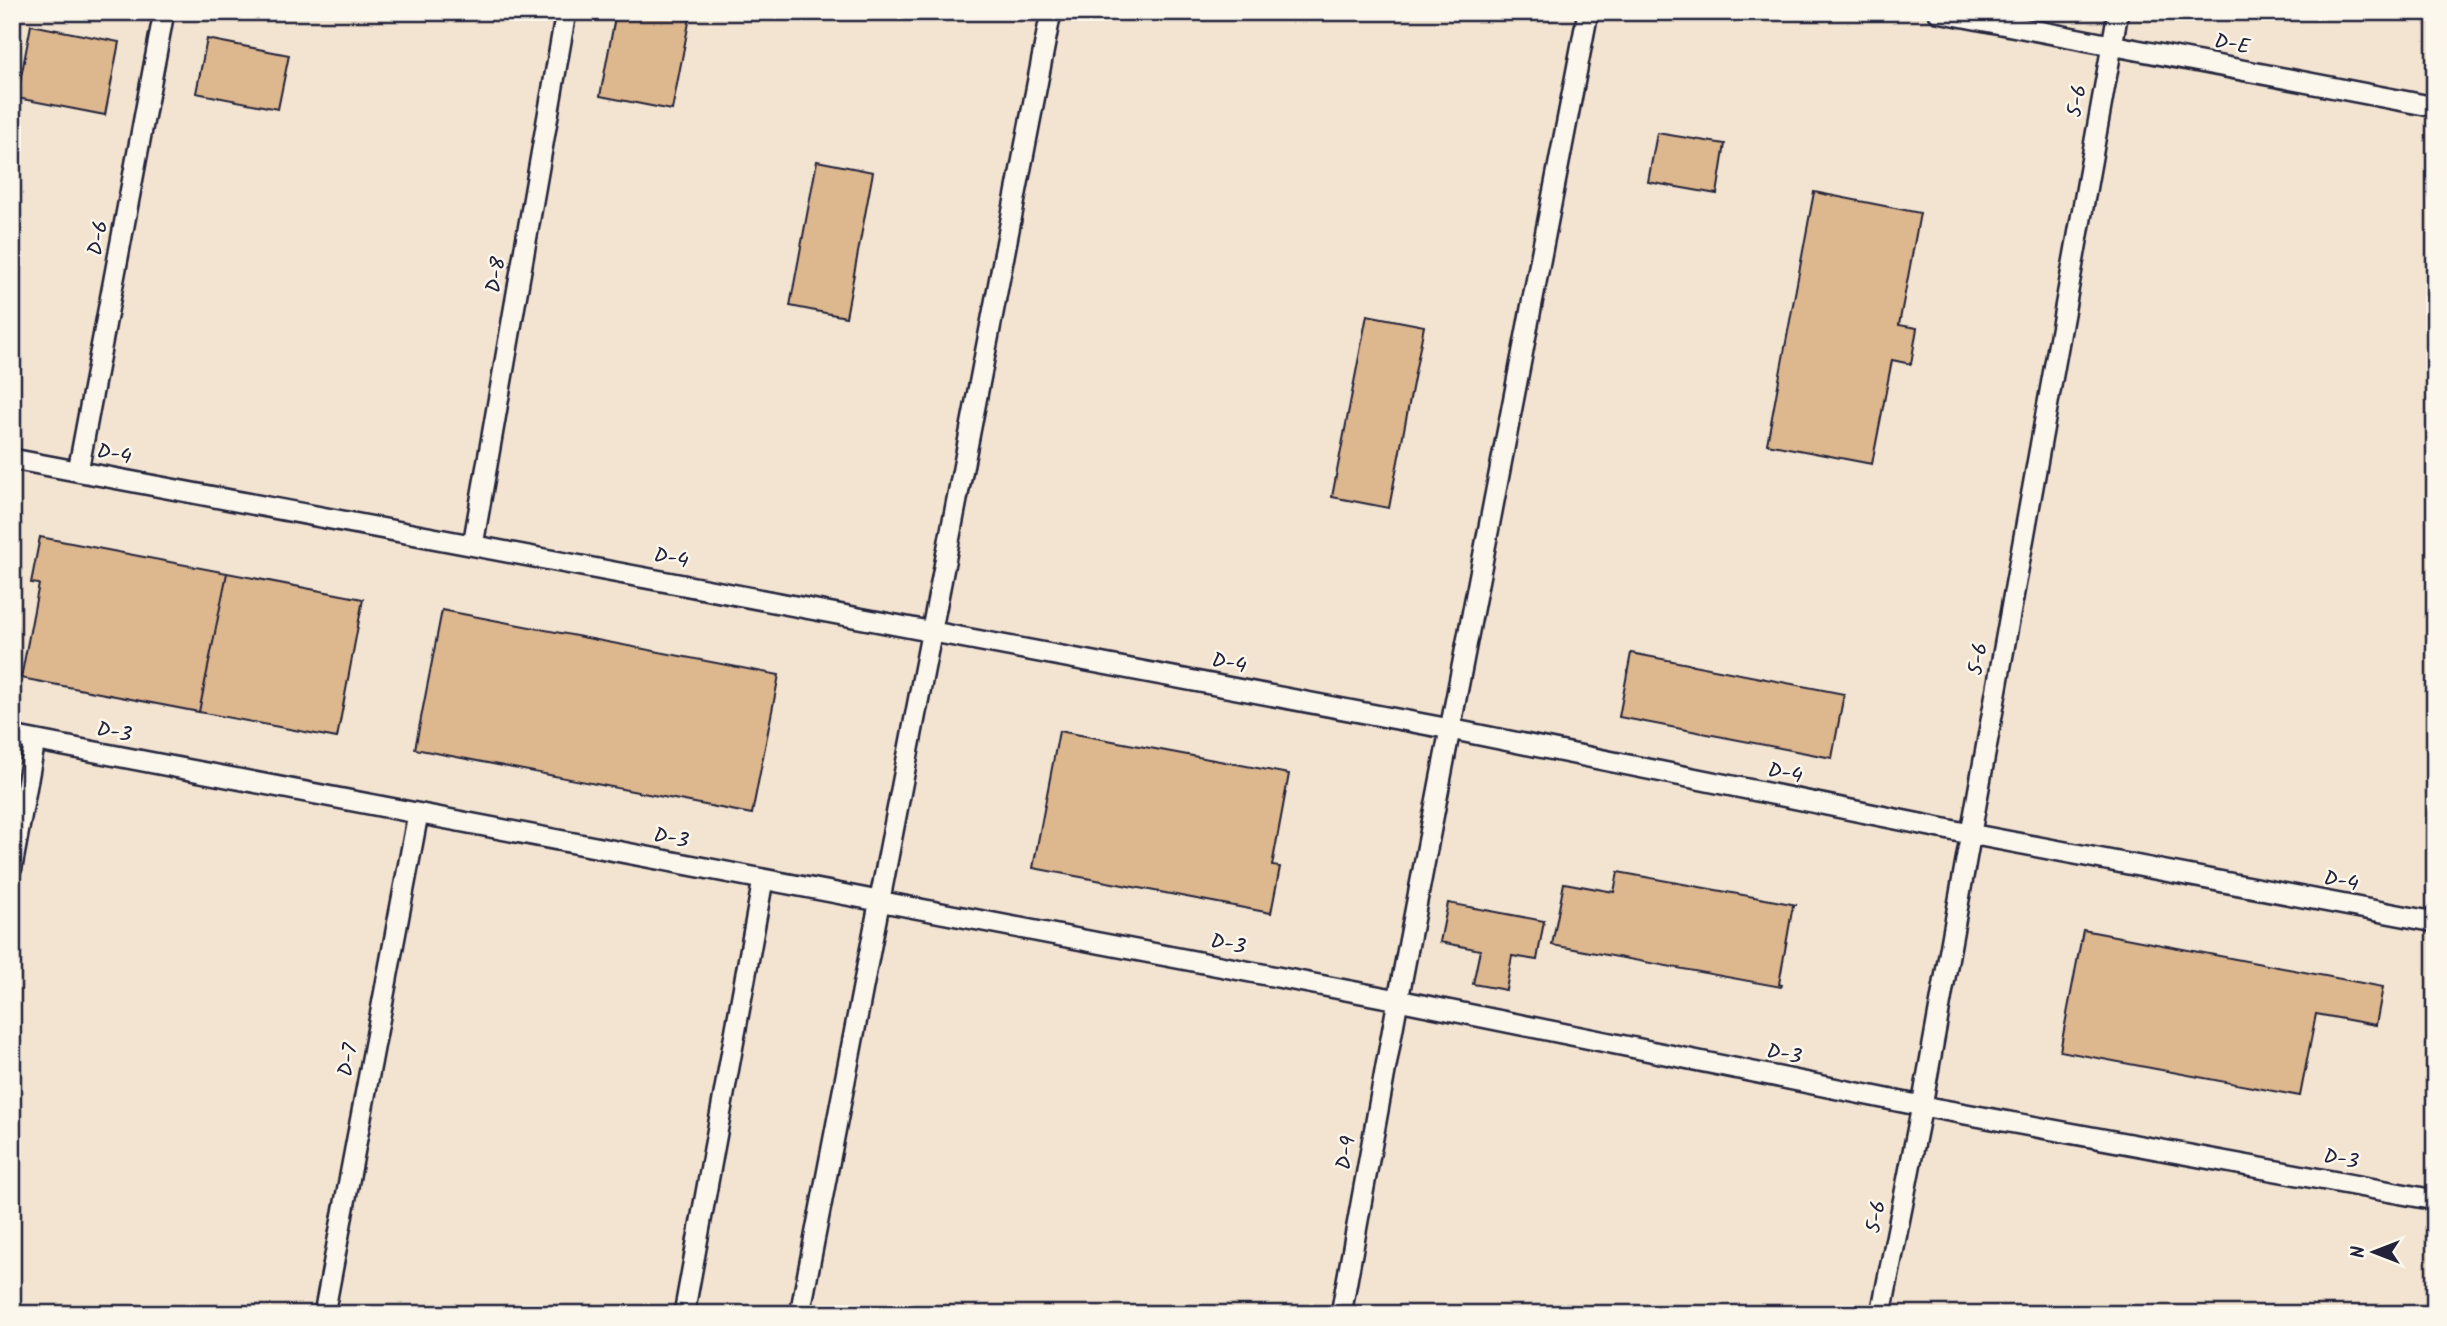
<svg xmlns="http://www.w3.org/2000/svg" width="2447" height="1326" viewBox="0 0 2447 1326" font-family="Kalam,sans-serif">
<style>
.built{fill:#f2e4d0}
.building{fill:#ddb78e;stroke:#22223b;stroke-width:2}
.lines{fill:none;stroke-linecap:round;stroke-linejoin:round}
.service-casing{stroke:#22223b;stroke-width:24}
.service{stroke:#fbf7ec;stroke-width:19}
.labels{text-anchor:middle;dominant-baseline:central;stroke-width:5;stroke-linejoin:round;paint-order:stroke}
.street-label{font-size:21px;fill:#22223b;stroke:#fbf7ec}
</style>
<rect width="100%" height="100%" fill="#fbf7ec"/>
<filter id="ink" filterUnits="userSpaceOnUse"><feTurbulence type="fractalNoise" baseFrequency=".0143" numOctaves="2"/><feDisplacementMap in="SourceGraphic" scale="14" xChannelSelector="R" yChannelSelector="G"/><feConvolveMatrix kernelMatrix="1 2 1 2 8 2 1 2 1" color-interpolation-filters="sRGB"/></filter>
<g filter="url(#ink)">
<path class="built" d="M12 12H2435V1314H12Z"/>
<path class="building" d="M616 12H691L672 110 600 96Z
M31 25 119 42 105 115 17 98Z
M207 39 289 55 278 109 196 93Z
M1657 133 1725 144 1717 194 1648 182Z
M817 161 873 172 846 317 790 306Z
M1814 192 1920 213 1899 325 1917 328 1911 364 1892 360 1872 464 1767 444Z
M1367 315 1424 326 1389 508 1332 497Z
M40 537 227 573 199 712 21 678 39 584 31 583Z
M227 573 363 599 337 738 199 712Z
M442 610 779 675 752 814 415 749Z
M1631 653 1844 694 1832 758 1619 717Z
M1059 731 1289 774 1272 866 1280 867 1271 913 1033 868Z
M1618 872 1797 905H1793L1779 984 1782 985 1781 987 1552 945 1564 883 1614 892Z
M1448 903 1544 921 1537 960 1512 956 1506 990 1473 984 1480 950 1440 942Z
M2083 930 2383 987 2376 1025 2316 1014 2300 1096 2060 1051Z"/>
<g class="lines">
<g class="service-casing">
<path id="service" d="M1938 12 2435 107
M12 459 1450 729 1970 834 2435 922
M78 471 164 12
M473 545 566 12
M12 736 1398 1000 1922 1106 2435 1200
M12 867 35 741
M324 1314 418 814
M684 1314 763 880
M800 1314 1051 12
M1341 1314 1398 1000 1588 12
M1881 1314 1922 1106 2118 12"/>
</g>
<use href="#service" class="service"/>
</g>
</g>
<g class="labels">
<g class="street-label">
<text transform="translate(2232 45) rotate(11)">D-E</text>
<text transform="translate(2078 101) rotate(-80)">5-6</text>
<text transform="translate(99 238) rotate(-79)">D-6</text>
<text transform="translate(497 275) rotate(-80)">D-8</text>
<text transform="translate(114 455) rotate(11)">D-4</text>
<text transform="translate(671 559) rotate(11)">D-4</text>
<text transform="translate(1979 659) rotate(-80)">5-6</text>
<text transform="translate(1229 664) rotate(11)">D-4</text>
<text transform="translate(114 733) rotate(11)">D-3</text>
<text transform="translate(1785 774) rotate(11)">D-4</text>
<text transform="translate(671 839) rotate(11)">D-3</text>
<text transform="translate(2341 882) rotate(11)">D-4</text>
<text transform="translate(1228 945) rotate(11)">D-3</text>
<text transform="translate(1784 1055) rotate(11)">D-3</text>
<text transform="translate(349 1060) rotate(-79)">D-7</text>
<text transform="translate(1347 1153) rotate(-80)">D-9</text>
<text transform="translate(2341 1160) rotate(10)">D-3</text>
<text transform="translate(1877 1217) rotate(-79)">5-6</text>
</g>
</g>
<rect width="2447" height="1326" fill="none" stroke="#fbf7ec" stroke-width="42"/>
<rect x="21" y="21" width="2405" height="1284" fill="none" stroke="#22223b" stroke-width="2.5" filter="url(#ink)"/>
<g transform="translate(2374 1252) rotate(270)" stroke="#fbf7ec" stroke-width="5" paint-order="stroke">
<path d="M0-5L12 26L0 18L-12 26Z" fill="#22223b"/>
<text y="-10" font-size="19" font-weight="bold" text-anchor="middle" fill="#22223b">N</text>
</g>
</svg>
